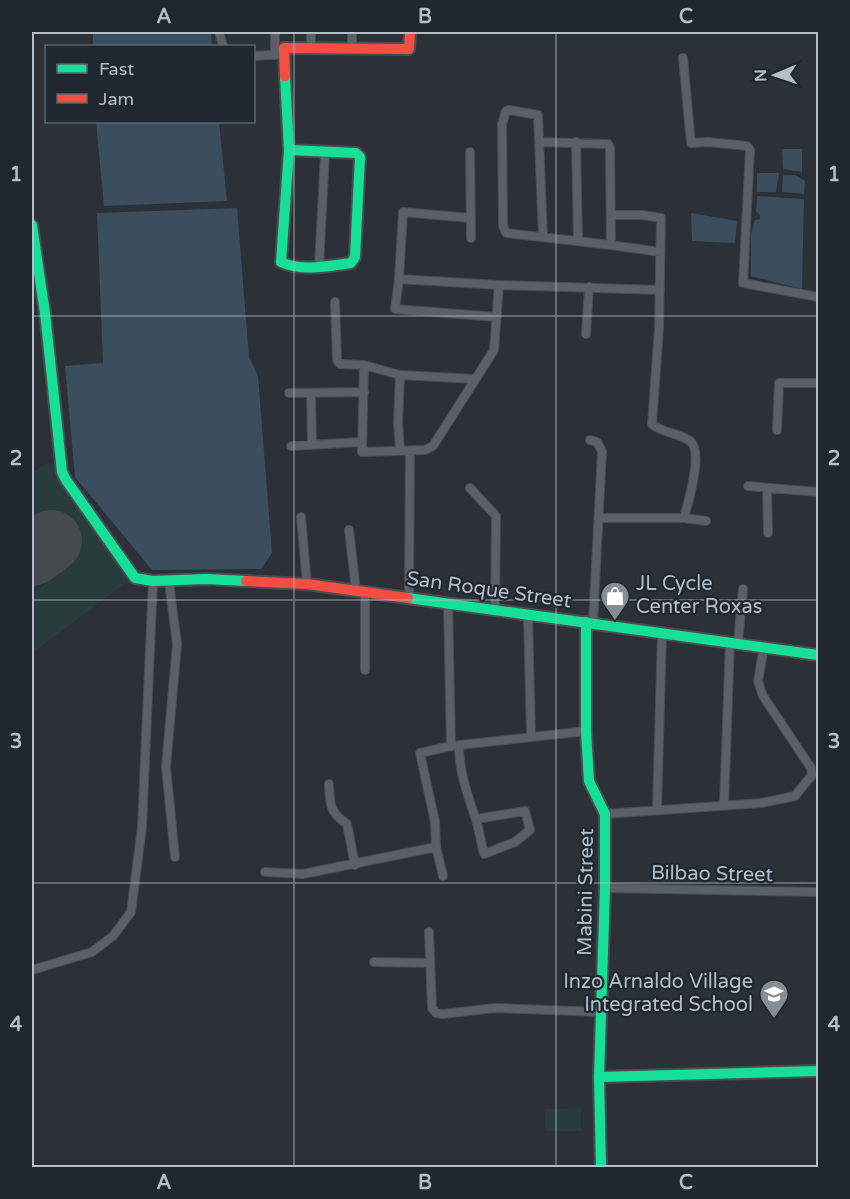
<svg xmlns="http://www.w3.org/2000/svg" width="850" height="1199" viewBox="0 0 850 1199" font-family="'Varela Round',sans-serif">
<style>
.green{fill:#293c3c}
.water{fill:#3b4e5e}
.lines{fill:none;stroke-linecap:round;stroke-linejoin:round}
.taxiway{stroke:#454a4f;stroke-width:26}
.runway{stroke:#454a4f;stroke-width:62}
.street-casing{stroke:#494d51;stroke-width:10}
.fast-casing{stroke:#494d51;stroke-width:14}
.jam-casing{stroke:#494d51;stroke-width:14}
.street{stroke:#5a6065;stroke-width:8}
.fast{stroke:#16e098;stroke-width:10}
.jam{stroke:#f24e42;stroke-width:10}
.grid{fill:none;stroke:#b5bec7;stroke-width:1.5;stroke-opacity:0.55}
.labels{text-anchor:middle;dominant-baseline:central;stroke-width:4.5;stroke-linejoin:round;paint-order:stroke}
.poi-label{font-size:20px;fill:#b5bec7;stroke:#1f2830;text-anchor:start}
.street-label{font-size:20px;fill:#b5bec7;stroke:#1f2830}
.neatline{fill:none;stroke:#b5bec7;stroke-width:2}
.grid-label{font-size:20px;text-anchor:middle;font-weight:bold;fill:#b5bec7}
</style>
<rect width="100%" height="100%" fill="#2b3136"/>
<path class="green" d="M49 463 53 465 58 480 131 579 32 653V594L70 564 32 516V473L44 465Z
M581 1108V1131H545V1109Z"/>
<path class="water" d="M93 32H211L212 46H93Z
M96 122H219L227 201 104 206Z
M782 149H802V172L783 169Z
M757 173H779L776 192H757Z
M783 175H795L805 181 804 194 782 192Z
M757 196 804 199 802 289 751 276V234L755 220 760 219V215L756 212Z
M237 208 249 357 258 376 272 553 261 569 152 570 75 477 65 366 103 363 97 213Z
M691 213 737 221 735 243 692 241Z"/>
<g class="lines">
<path class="taxiway" d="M32 535C41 547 41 560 32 572"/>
<path class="runway" d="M32 555 51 541"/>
<g class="street-casing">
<path id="street" d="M219 32 223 46
M275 32V55
M311 32V47
M352 32V48
M254 56 284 54
M683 58 691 143 708 142 747 146 750 150 743 283 818 297
M540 142 608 144 610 147 611 245 660 252
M576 142 578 240
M470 152 471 238
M611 215H642L661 218 659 328 652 424C663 434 678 432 690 441 704 452 688 502 684 518
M470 218 403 212 399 279 395 309 497 317
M543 237 538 115 509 110 506 111 502 124 503 226 506 233 611 245
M319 266 325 153
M399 279 499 285 660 290
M335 302 337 360 340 364 364 365 400 375 475 379
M586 334 589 287
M364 365 362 452 425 450 433 446 494 350 499 285
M289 393 364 392
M311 393 312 445
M777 430 779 383H818
M590 440 597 442 602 451 593 623
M291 446 362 442
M400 451 398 422 400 375
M748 486 818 492
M470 488 496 516 495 610
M767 488 768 533
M301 517 307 584
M599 518H684L706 521
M349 530 356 590
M169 582 177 644 166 767 175 857
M409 597 410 451
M448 603 451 746
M528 615 531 736
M738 643 743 589
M365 670V592
M459 745C459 771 467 793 475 817 479 829 481 842 484 854L515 842 530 830 525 811 476 819
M329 784C330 804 329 812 347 824L355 865
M724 805 730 642
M657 809 662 633
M605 814 761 803 795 796 812 775 811 768 763 696 758 681 764 647
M436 847 443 876
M265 872 303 874 436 847 435 822 420 753 451 746 586 731
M605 888 818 892
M429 932 432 1008 436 1013 443 1014 495 1008 602 1012
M374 962 430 963
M32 970 92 952 113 936 131 912 142 827 153 581"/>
</g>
<g class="fast-casing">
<path id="fast" d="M285 76 289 150 281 262C302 272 329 266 351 263L355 257 360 157 356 153 289 150
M32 225 45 313 62 472 66 480 135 578 153 581 206 579 246 581
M408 598 818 655
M586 622V731L589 781 605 814V888L599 1077 601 1168
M599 1077 818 1071"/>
</g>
<g class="jam-casing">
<path id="jam" d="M285 76 284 48 409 49 410 32
M246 581 307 584 408 598"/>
</g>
<use href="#street" class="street"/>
<use href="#fast" class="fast"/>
<use href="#jam" class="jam"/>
</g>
<path class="grid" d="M294 32V1168M556 32V1168M32 316H818M32 600H818M32 883H818"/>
<defs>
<g id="shop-pin" transform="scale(1.5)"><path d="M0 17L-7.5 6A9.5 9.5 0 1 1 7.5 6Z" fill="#858d94" stroke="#1f2830"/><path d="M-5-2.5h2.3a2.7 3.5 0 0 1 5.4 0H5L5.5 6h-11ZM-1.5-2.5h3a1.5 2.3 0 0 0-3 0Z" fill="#fff"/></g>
<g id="school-pin" transform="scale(1.5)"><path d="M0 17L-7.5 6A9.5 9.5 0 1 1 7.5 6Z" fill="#858d94" stroke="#1f2830"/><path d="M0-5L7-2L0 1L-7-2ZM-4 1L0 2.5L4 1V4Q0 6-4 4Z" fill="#fff"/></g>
</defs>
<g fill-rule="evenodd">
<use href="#shop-pin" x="615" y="596"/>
<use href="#school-pin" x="774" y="994"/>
</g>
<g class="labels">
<g class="poi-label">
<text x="636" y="584">JL Cycle<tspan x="636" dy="23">Center Roxas</tspan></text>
<text x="753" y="982" text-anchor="end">Inzo Arnaldo Village<tspan x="753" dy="23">Integrated School</tspan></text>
</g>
<g class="street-label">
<text transform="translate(489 590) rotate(8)">San Roque Street</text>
<text transform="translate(712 874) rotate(1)">Bilbao Street</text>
<text transform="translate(586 892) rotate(-89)">Mabini Street</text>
</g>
</g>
<rect width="850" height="1199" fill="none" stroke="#1f2830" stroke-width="66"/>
<rect x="45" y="45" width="210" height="78" fill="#1f2830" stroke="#5b646c" stroke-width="1.5"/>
<rect x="57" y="64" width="30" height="9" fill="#16e098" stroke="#5b646c" stroke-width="1.5"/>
<text x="99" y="75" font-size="18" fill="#b5bec7">Fast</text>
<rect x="57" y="94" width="30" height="9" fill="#f24e42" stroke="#5b646c" stroke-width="1.5"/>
<text x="99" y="105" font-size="18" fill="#b5bec7">Jam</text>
<g transform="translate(775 75) rotate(268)" stroke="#1f2830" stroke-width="4.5" paint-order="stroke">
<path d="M0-4.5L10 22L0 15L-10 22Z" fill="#b5bec7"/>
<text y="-9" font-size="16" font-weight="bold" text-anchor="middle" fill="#b5bec7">N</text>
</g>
<rect x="33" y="33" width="784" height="1133" class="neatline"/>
<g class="grid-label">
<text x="164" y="23">A</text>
<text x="425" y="23">B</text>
<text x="686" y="23">C</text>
<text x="16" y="181">1</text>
<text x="834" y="181">1</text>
<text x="16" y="465">2</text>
<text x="834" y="465">2</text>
<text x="16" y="748">3</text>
<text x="834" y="748">3</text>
<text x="16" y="1031">4</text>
<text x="834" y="1031">4</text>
<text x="164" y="1189">A</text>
<text x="425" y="1189">B</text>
<text x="686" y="1189">C</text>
</g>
</svg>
